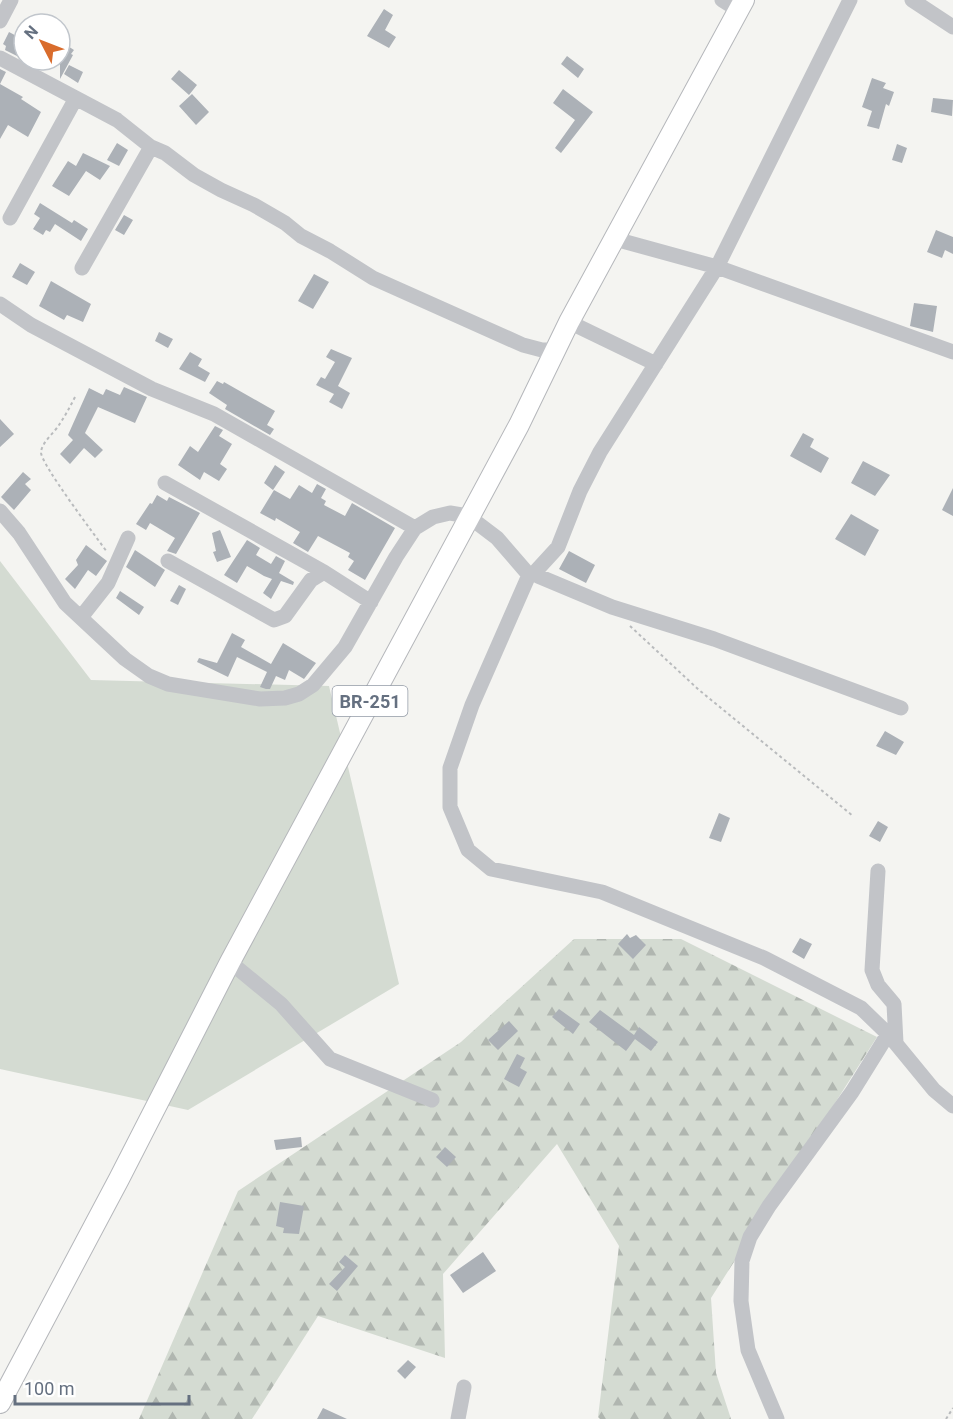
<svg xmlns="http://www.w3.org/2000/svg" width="953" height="1419" viewBox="0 0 953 1419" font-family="Roboto,sans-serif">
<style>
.grass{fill:#d4dbd2}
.forest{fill:url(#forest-firs)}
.building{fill:#acb1b7}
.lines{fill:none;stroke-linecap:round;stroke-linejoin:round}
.major-casing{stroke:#b5b7bb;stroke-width:22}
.path{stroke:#b9bbbd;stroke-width:2;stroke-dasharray:3 3;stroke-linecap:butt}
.minor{stroke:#c2c4c8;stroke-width:15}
.major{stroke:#fff;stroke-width:20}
.labels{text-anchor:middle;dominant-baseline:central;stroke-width:6;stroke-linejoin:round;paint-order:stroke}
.shield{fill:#fff;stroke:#939ba6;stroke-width:1.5}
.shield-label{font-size:18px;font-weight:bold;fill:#657080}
</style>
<defs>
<pattern id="forest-firs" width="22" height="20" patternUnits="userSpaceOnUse" patternTransform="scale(1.5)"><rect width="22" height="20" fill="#d4dbd2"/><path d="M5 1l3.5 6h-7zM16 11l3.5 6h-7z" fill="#b0b6b0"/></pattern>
</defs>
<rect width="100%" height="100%" fill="#f4f4f1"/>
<path class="grass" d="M0 561 91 680 329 686 399 984 188 1110 0 1069Z"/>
<path class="forest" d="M574 939H681L877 1037 711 1298 716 1373 731 1419H600L598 1417 619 1246 557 1144 443 1274 445 1358 318 1316 252 1419H139L238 1191 461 1042Z"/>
<path class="building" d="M384 9 393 15 385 30 396 37 389 48 367 36Z
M9 32 24 40V51L19 57 5 50 6 46 3 44Z
M60 41 74 50 71 54 73 55 60 79Z
M567 56 584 69 578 78 561 64Z
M69 65 83 72 78 83 64 74Z
M0 69 6 72 0 84 23 97 21 99 41 112 28 137 8 125 0 139Z
M179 70 197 85 189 95 171 79Z
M872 78 886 83 883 88 894 92 889 106 886 104 879 129 867 126 872 111 862 107Z
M563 89 593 112 561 153 555 148 575 120 553 103Z
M192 94 209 112 196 125 179 106Z
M933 98 953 100 952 116 931 112Z
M117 143 128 150 119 166 107 160Z
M897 144 907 148 902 163 892 160Z
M83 153 110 166 100 180 86 171 69 196 52 186 68 161 76 166Z
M40 203 72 223 74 220 88 229 81 241 55 224 50 232 46 230 43 235 33 229 40 218 34 214Z
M124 215 133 220 124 235 115 230Z
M936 230 953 237V254L945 250 942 258 927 252Z
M20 263 35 272 27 285 12 277Z
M314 274 329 282 313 309 298 301Z
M51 281 91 304 83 322 67 315 64 320 39 306Z
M914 303 937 306 933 332 910 326Z
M159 332 173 339 168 348 155 341Z
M331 349 352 358 338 386 350 393 342 409 329 402 334 394 316 385 321 377 325 379 335 362 326 357Z
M190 352 202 359 198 366 210 373 205 382 179 369Z
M217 381 223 384 224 382 275 411 267 425 274 429 270 435 225 409 227 405 209 393Z
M124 387 147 397 135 423 98 407 85 433 103 450 95 458 84 448 70 464 60 454 73 440 68 435 89 388 103 395 106 389 120 395Z
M0 419 14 434 0 447Z
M215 426 223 430 219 436 232 444 220 464 227 469 219 481 204 472 200 480 178 465 190 446 198 452Z
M803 433 814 439 810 447 829 458 821 473 790 456Z
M863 461 890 475 875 496 851 483Z
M275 465 285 472 273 490 264 483Z
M23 472 31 479 25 484 31 490 14 510 1 497Z
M317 484 326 489 321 498 326 501 324 505 345 516 352 503 395 528 365 580 348 570 354 561 348 557 350 553 318 536 308 552 293 543 300 532 276 518 275 521 260 513 274 490 290 499 299 485 312 493Z
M953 488V516L942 510Z
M157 495 167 501 169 497 200 513 176 554 167 551 175 538 150 523 146 530 136 524 150 503 152 504Z
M851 514 879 530 865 556 835 539Z
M220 530 231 557 217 562 213 552 216 551 212 533Z
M247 540 260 548 256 555 271 564 276 556 285 561 279 573 294 582 293 585 281 581 271 599 263 593 272 579 264 576 247 566 237 583 224 575Z
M86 545 107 561 96 576 88 570 75 589 65 579 78 565 76 560Z
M135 550 165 570 155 587 126 567Z
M569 551 595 565 586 583 559 569Z
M179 585 186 589 178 605 170 601Z
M120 591 144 607 139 615 116 598Z
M232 633 245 640 241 647 271 664 283 643 316 663 304 679 289 670 285 680 276 676 270 689H266L260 687 267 672 237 657 228 677 197 662 199 658 217 663Z
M885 731 904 742 896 755 876 746Z
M719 813 730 818 721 842 709 838Z
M878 821 888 827 880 842 869 836Z
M627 934 630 938 636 935 646 945 633 959 618 944Z
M800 938 812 944 804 959 792 952Z
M559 1009 580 1024 573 1034 552 1017Z
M600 1010 634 1035 639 1027 658 1042 651 1051 635 1039 626 1051 589 1022Z
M509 1021 518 1031 498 1050 488 1040Z
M517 1054 525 1058 520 1068 527 1072 519 1087 504 1079Z
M301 1137 302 1147 276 1150 274 1140Z
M445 1147 456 1157 447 1167 436 1157Z
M280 1202 304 1206 299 1234 283 1233 284 1228 276 1226Z
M483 1252 496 1271 463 1293 450 1275Z
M345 1255 358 1266 337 1291 329 1284 345 1267 339 1262Z
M408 1360 416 1367 405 1379 397 1371Z
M323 1408 347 1419H317Z"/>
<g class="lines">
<g class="major-casing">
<path id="major" d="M0 1403 119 1179 230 962 519 425 569 322 744 0"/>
</g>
<path class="path" d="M75 397C70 407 65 416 59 425 54 433 42 442 41 452 40 463 97 538 107 552
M630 626 699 690 853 816
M946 1419 953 1408"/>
<path class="minor" d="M722 0 738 10
M850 0 717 267 600 452 580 491 558 547 536 571 529 575 472 705 450 768V807L468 850 491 869 602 892 764 958 861 1008 888 1034 934 1090 953 1106
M912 0 953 27
M0 21 11 0
M0 58 117 120 151 147 165 153 194 175 221 190 254 205 285 223 301 236 330 251 373 278 523 345 542 350H557
M10 218 76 98
M615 239 717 267 953 352
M82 268 151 147
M0 304 31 325 152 389 214 414 415 528
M569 322 656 364
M165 483 324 572 371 602
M0 511 19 533 65 603 125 659 149 676 168 684 260 699 285 698 299 694 313 685 345 647 396 557 415 528 433 517 450 513 468 516 497 538 529 575
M168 561 274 620 285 616 311 580 324 572
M536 571 538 576 612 607 714 639 901 708
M82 616 108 583 128 538
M878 871 872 970 878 985 894 1004 896 1043
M230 962 281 1004 330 1059 432 1100
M458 1419 464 1387
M777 1419 748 1350 741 1301 742 1261 750 1237 769 1206 852 1092 888 1034"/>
<use href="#major" class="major"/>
</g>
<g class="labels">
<rect class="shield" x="332.5" y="686" width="75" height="30" rx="4.5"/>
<g class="shield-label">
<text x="370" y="701">BR-251</text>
</g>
</g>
<g transform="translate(42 42) rotate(312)"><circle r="28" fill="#ffffff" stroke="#c1c6cc" stroke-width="1.5"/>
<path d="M0-4.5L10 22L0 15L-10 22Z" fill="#d96c2c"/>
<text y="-9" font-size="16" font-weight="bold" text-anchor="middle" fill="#657080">N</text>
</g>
<path d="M15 1395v9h174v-9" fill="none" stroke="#657080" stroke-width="3"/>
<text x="24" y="1395" font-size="18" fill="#657080" stroke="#ffffff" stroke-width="4.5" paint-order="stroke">100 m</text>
</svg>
